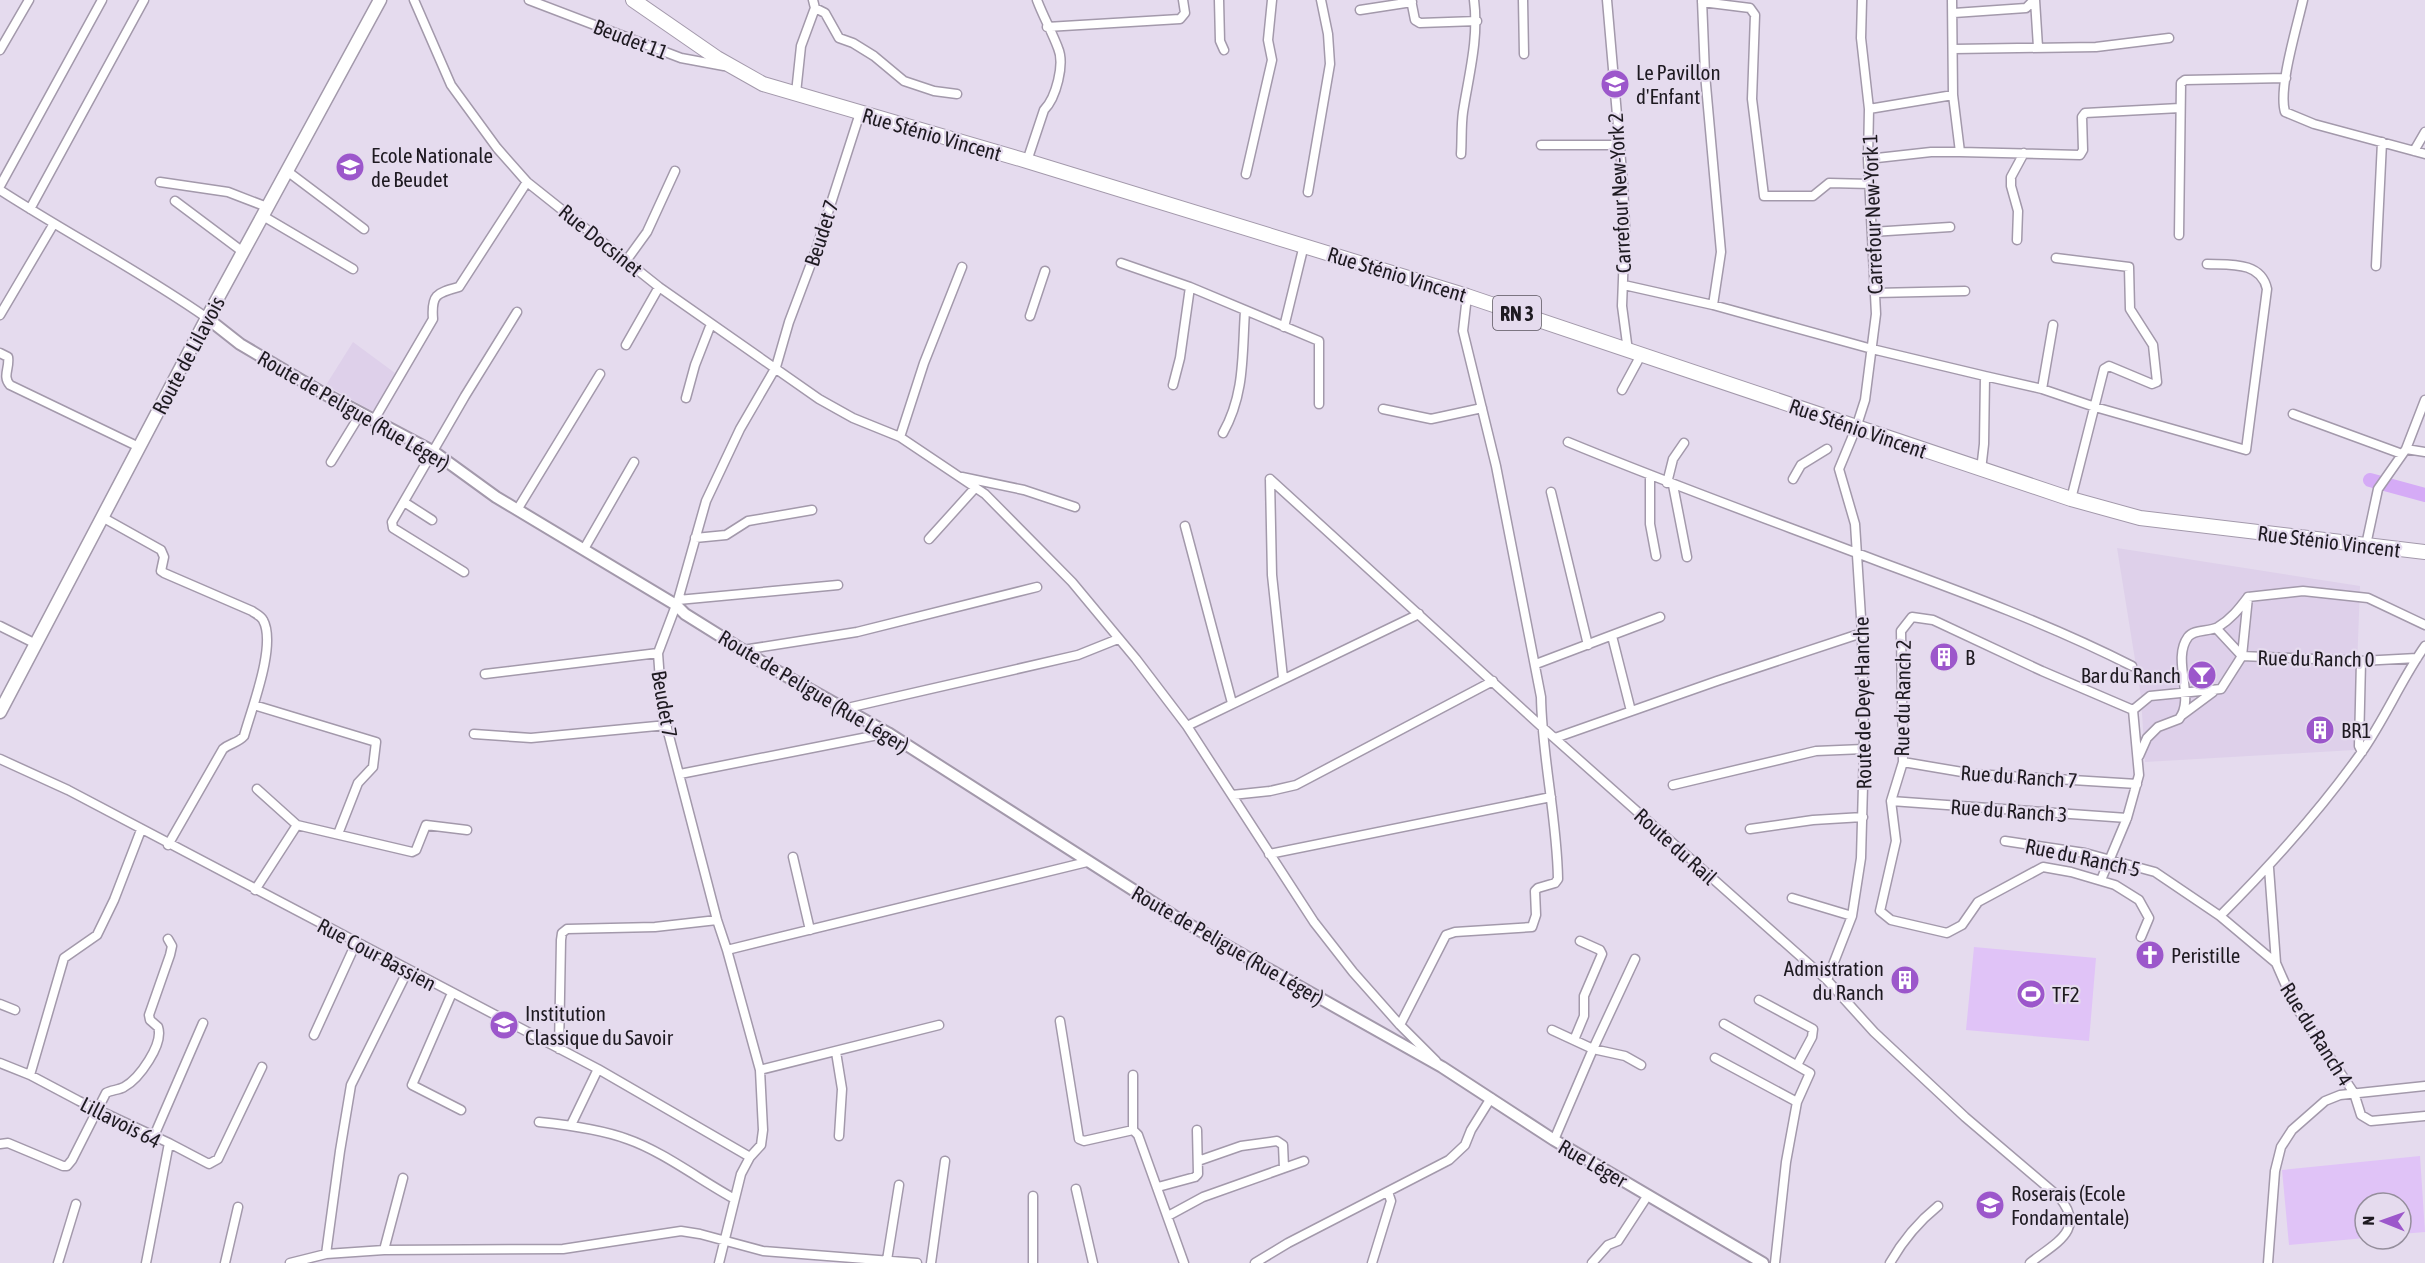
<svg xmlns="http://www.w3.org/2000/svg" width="2425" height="1263" viewBox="0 0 2425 1263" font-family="'Asap Condensed',sans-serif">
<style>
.built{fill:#ded0ea}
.green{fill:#e0c3f7}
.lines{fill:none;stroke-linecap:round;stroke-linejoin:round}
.river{stroke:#d5abf6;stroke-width:14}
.minor-casing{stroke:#a399ab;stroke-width:11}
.tertiary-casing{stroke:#a399ab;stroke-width:14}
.secondary-casing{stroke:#a399ab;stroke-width:15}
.primary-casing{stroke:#a399ab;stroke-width:16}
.minor{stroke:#fff;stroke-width:8}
.tertiary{stroke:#fff;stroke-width:10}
.secondary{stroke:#fff;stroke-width:12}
.primary{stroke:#fff;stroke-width:14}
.labels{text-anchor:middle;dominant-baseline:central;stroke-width:4.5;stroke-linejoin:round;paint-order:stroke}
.shield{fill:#e5dbee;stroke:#5a545e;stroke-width:1.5}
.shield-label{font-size:20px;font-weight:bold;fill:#1e1a21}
.street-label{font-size:21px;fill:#1e1a21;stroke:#e5dbee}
.poi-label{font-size:21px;fill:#1e1a21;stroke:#e5dbee;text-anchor:start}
</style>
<rect width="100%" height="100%" fill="#e5dbee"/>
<path class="built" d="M353 342 395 373 374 412 326 385Z
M2117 548 2360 586 2354 750 2145 762 2141 697Z"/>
<path class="green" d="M1974 947 2096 958 2089 1041 1966 1030Z
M2420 1156 2425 1232 2401 1234V1203H2365V1238L2289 1245 2282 1170Z"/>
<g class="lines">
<path class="river" d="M2370 480 2425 495"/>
<g class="minor-casing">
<path id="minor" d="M414 0 451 85 497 148 527 182 659 287 819 399 853 418 900 437 985 494 1072 582 1136 659 1187 726 1314 922 1353 972 1400 1025 1436 1061
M529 0 681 58 724 66
M1219 0 1220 41 1224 50
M1411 0 1415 20 1420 23 1477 21
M1523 0 1524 54
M1607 0 1623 184 1625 226 1622 306 1628 351
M1702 0 1705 74 1721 252 1713 305
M2035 0 2038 47
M2303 0C2297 27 2278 88 2285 112L2314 124 2425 154
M1702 2 1750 8 1755 15 1752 99 1764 196H1813L1829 183 1871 184
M815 8 825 13 839 38 853 43 874 56 904 81 934 91 957 94
M1360 10 1412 2
M1954 13 2026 8 2034 0
M1047 27 1180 19 1185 13 1183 0
M1954 49 2096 47 2169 38
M0 50 29 0
M796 93 801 46 815 8 813 0
M1953 95 1960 152
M1869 109 1953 95 1952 0
M1541 145H1619
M2414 151 2425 132
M1461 154C1462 140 1461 126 1463 112 1469 74 1479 38 1474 0
M1868 159 1931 152H1960L2080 155 2083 150 2082 117 2085 113 2180 108
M1027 161 1044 110C1056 98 1065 64 1058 48 1052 32 1043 16 1037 0
M287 171 364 229
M1246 174 1272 60 1268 40 1272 0
M160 182 228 192 267 207
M0 186 102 0
M0 190C68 234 140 271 207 318
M1308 192 1330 64 1328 34 1321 0
M175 201 243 252
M30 209 144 0
M263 216 353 269
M1872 232 1950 227
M2179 235 2181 83 2185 80 2286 78
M2017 240 2018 211 2011 186V177L2024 153
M2056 258 2129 267 2130 309 2153 345 2157 382 2152 384 2109 366 2104 369 2071 499
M626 261 647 232 675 171
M1121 263 1190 287
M2376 266 2382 142
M1624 285 1713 305 1872 349 1985 376 1984 444 1981 470
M1875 293 1965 291
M0 315 53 225
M1030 316 1045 271
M1284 327 1304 245
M626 345 659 287
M0 353 8 357C10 368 2 376 10 385L139 447
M1985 376 2042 389 2053 325
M1173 385 1180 358 1190 287 1319 341V404
M2042 389 2095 407 2246 450 2267 289C2261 261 2229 265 2207 264
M1622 390 1641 355
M686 398 695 365 711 324
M1383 409 1431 419 1482 408
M2293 414 2402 454
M374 420 433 319C431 294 437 293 459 287L527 182
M1223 433C1245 394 1242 355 1245 311
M900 437 924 363 962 267
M1568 442C1672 485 1778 523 1883 563 1967 594 2051 625 2132 666
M2406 449 2425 452
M331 462 361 413
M1650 475V524L1656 556
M962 477 1024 490 1075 507
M1270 479 1542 727 1827 980 1874 1032 1965 1117 2059 1197C2087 1230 2055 1243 2030 1263
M1270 479 1272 575 1283 678
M1793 479 1801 465 1827 449
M1667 483 1673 459 1684 443
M1673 485 1687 557
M1551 492 1588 645
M404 502 432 520
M517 510 600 374
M102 517 161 550 164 557 161 571 164 573 252 611C256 614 261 616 263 620 277 645 251 710 244 736 238 743 230 743 223 749L168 845
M1185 526 1232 703
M695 538 726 535 748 521 812 510
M929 539 975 488
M2366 545 2378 489 2406 449 2425 400
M584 549 634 462
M464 572 393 528 392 522 465 396 517 312
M678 600 838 585
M0 626 36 644
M1612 636 1631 711
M743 650 857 632 1037 587
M2417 658 2361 661 2242 656 2248 597 2303 591 2368 598 2425 625
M2361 661 2359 746 2362 752
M1536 664 1660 617
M485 674 658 653
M254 705 376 742 373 767 358 783 338 834
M843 709 1078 655 1118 639
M2133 710 2042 671 1933 620 1912 617 1901 631 1903 762 1891 801 1896 841 1880 911 1891 920 1947 933 1962 925 1978 902 2043 867 2071 872 2115 885 2139 900 2149 918 2141 937
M2182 715 2213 692
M1187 726 1419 614
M474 734 531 738 667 725
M1555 738 1717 681 1862 633
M2139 756 2147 738 2158 727 2179 719C2196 698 2171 660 2188 637 2194 629 2209 632 2218 627 2231 619 2239 609 2248 597
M0 759 68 790 598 1069 750 1157
M1903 762 1974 774 2137 784
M680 774 888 733
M1673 785 1816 751 1864 749
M257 789 297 825
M1232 795 1270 791 1296 785 1493 681
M1891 801 2127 818
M1750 829 1813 820 1863 817
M2005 841 2085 853 2155 872 2220 916 2276 963
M1269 854 1551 797
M793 857 810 930
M2269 868 2276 963 2294 1004 2354 1093 2361 1115 2371 1121 2425 1116
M2101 880 2127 818 2139 775 2133 710 2150 696 2221 689 2242 656 2216 628
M255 890 297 825 412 852 416 850 426 825 467 830
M1792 898 1852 916
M2220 916C2272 864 2319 812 2361 753 2385 719 2401 680 2425 646
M727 950 1087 862
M1827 980 1852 916 1861 858 1864 749 1862 633 1855 524 1839 469 1856 428 1865 400 1876 314 1868 159 1869 109 1861 38 1862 0
M452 993 412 1085 461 1110
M1759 1000 1813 1029 1812 1037 1797 1065
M0 1004 15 1010
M1060 1021 1079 1139 1084 1141 1133 1130 1138 1135 1184 1263
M1724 1024 1810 1073 1797 1102
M1400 1025 1446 935 1455 932 1532 927 1536 915 1535 891 1538 888 1555 883 1558 879C1557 817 1542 758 1541 697L1496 466 1463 331 1467 296
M1552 1030 1593 1049 1625 1056 1641 1065
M314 1035 356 943
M1574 1040 1584 1016V996L1602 954 1600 950 1580 941
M559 1049 561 940 562 933 567 929 655 927 717 920
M836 1052 842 1089 839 1136
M1715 1058 1797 1102 1786 1162 1775 1263
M0 1063 30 1075 79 1101 169 1143 146 1263
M760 1070 939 1025
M30 1075 64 958 97 935 114 900 141 830
M1133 1075V1130
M539 1122C568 1125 600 1129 627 1139 662 1151 700 1180 733 1198
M571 1125 598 1069
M154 1136 203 1023
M1554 1140 1593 1049 1635 959
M169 1143 209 1164 218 1159 262 1067
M0 1144 8 1143 63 1166H67L72 1160 106 1093C111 1090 119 1090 124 1087 139 1079 164 1044 158 1027L150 1020 149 1015 170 955 172 946 168 939
M1198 1161 1241 1146 1277 1141 1283 1145 1284 1168
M1158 1187 1195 1177 1198 1174 1197 1130
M1076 1189 1093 1263
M1033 1196V1263
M1168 1216 1203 1197 1304 1161
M384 1250 403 1178
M326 1254 340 1151 351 1085 408 970
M887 1260 899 1185
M58 1263 76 1204
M225 1263 238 1207
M290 1263 326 1254 384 1250 563 1249 681 1231 700 1234 763 1251 917 1263
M719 1263 741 1174 750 1157 761 1145 763 1130 760 1070 727 950 717 920 662 709 658 653 678 600 706 501 740 429 776 367 789 322 815 253 860 113
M931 1263 945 1161
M1255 1263 1288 1243 1449 1160 1465 1145 1471 1130 1491 1098
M1372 1263 1391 1201 1388 1192
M1592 1263 1608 1245 1618 1241 1648 1195
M1890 1263C1903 1240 1917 1223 1938 1206
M2268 1263 2275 1171 2281 1147 2292 1130 2325 1101 2340 1095 2425 1086"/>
</g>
<g class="tertiary-casing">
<path id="tertiary" d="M207 318 240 344 321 392 434 452 496 497 676 605 685 614 770 667 888 733 1174 916 1442 1067 1554 1140 1763 1263"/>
</g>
<g class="secondary-casing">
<path id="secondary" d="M0 712 207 318 380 0"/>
</g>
<g class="primary-casing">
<path id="primary" d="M633 0 717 58 763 84 1027 161 1467 296 2071 499 2140 518 2425 552"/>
</g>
<use href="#minor" class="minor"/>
<use href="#tertiary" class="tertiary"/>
<use href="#secondary" class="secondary"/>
<use href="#primary" class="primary"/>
</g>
<defs>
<g id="school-disc" transform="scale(1.5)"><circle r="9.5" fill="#9c57cb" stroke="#e5dbee"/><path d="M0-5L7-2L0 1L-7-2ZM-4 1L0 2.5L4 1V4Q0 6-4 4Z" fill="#fff"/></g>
<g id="building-disc" transform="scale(1.5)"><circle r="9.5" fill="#9c57cb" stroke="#e5dbee"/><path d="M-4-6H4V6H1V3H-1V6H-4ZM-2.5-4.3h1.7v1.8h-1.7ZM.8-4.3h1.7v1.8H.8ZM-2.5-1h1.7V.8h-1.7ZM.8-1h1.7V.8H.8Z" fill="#fff"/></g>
<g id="bar-disc" transform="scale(1.5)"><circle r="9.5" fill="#9c57cb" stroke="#e5dbee"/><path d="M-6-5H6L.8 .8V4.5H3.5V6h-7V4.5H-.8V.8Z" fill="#fff"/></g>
<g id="church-disc" transform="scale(1.5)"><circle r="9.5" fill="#9c57cb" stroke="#e5dbee"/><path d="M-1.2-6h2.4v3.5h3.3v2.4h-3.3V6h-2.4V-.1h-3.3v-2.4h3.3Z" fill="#fff"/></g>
<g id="stadium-disc" transform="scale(1.5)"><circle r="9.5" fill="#9c57cb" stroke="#e5dbee"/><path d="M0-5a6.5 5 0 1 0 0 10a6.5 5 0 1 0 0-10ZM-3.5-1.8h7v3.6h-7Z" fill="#fff"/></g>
</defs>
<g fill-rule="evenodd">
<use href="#school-disc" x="1615" y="84"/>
<use href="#school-disc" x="350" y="167"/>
<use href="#building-disc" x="1944" y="657"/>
<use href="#bar-disc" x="2202" y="675"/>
<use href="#building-disc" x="2320" y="730"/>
<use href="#church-disc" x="2150" y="955"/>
<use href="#building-disc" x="1905" y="980"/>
<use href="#stadium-disc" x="2031" y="994"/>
<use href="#school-disc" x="504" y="1025"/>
<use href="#school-disc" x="1990" y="1205"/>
</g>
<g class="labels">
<rect class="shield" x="1493" y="296" width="48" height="34" rx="4.5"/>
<g class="shield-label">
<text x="1517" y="313">RN 3</text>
</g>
<g class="street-label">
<text transform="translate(631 39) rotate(21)">Beudet 11</text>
<text transform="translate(932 134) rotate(16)">Rue Sténio Vincent</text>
<text transform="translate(1619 193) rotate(-93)">Carrefour New-York 2</text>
<text transform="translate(1872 214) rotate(-92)">Carrefour New-York 1</text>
<text transform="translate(821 233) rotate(-72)">Beudet 7</text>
<text transform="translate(601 240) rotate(39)">Rue Docsinet</text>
<text transform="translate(1397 274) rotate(17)">Rue Sténio Vincent</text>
<text transform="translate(188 355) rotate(-62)">Route de Lilavois</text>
<text transform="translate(354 410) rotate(30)">Route de Peligue (Rue Léger)</text>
<text transform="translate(1858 428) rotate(19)">Rue Sténio Vincent</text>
<text transform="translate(2329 541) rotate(7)">Rue Sténio Vincent</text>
<text transform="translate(2316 658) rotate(1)">Rue du Ranch 0</text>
<text transform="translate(814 691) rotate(31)">Route de Peligue (Rue Léger)</text>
<text transform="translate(1902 698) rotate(-89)">Rue du Ranch 2</text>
<text transform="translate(1862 703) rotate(-91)">Route de Deye Hanche</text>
<text transform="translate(665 704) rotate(80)">Beudet 7</text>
<text transform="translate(2019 776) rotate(4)">Rue du Ranch 7</text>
<text transform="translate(2009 810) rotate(4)">Rue du Ranch 3</text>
<text transform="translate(1676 846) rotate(42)">Route du Rail</text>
<text transform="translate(2083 857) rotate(12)">Rue du Ranch 5</text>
<text transform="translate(1228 945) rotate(30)">Route de Peligue (Rue Léger)</text>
<text transform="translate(377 954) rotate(28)">Rue Cour Bassien</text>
<text transform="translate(2317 1034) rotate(58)">Rue du Ranch 4</text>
<text transform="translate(121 1122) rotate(27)">Lillavois 64</text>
<text transform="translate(1593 1163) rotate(30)">Rue Léger</text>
</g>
<g class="poi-label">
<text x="1636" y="72">Le Pavillon<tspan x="1636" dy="24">d'Enfant</tspan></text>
<text x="371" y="155">Ecole Nationale<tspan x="371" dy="24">de Beudet</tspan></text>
<text x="1965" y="657">B</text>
<text x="2181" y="675" text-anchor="end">Bar du Ranch</text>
<text x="2341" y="730">BR1</text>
<text x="2171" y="955">Peristille</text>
<text x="1884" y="968" text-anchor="end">Admistration<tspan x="1884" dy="24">du Ranch</tspan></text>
<text x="2052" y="994">TF2</text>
<text x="525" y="1013">Institution<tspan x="525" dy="24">Classique du Savoir</tspan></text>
<text x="2011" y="1193">Roserais (Ecole<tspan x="2011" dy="24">Fondamentale)</tspan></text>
</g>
</g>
<g transform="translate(2383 1221) rotate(271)"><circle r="28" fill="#e5dbee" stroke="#958e9c" stroke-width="1.5"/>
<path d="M0-4.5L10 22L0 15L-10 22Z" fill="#9c57cb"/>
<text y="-9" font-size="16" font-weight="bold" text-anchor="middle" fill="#1e1a21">N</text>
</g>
</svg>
